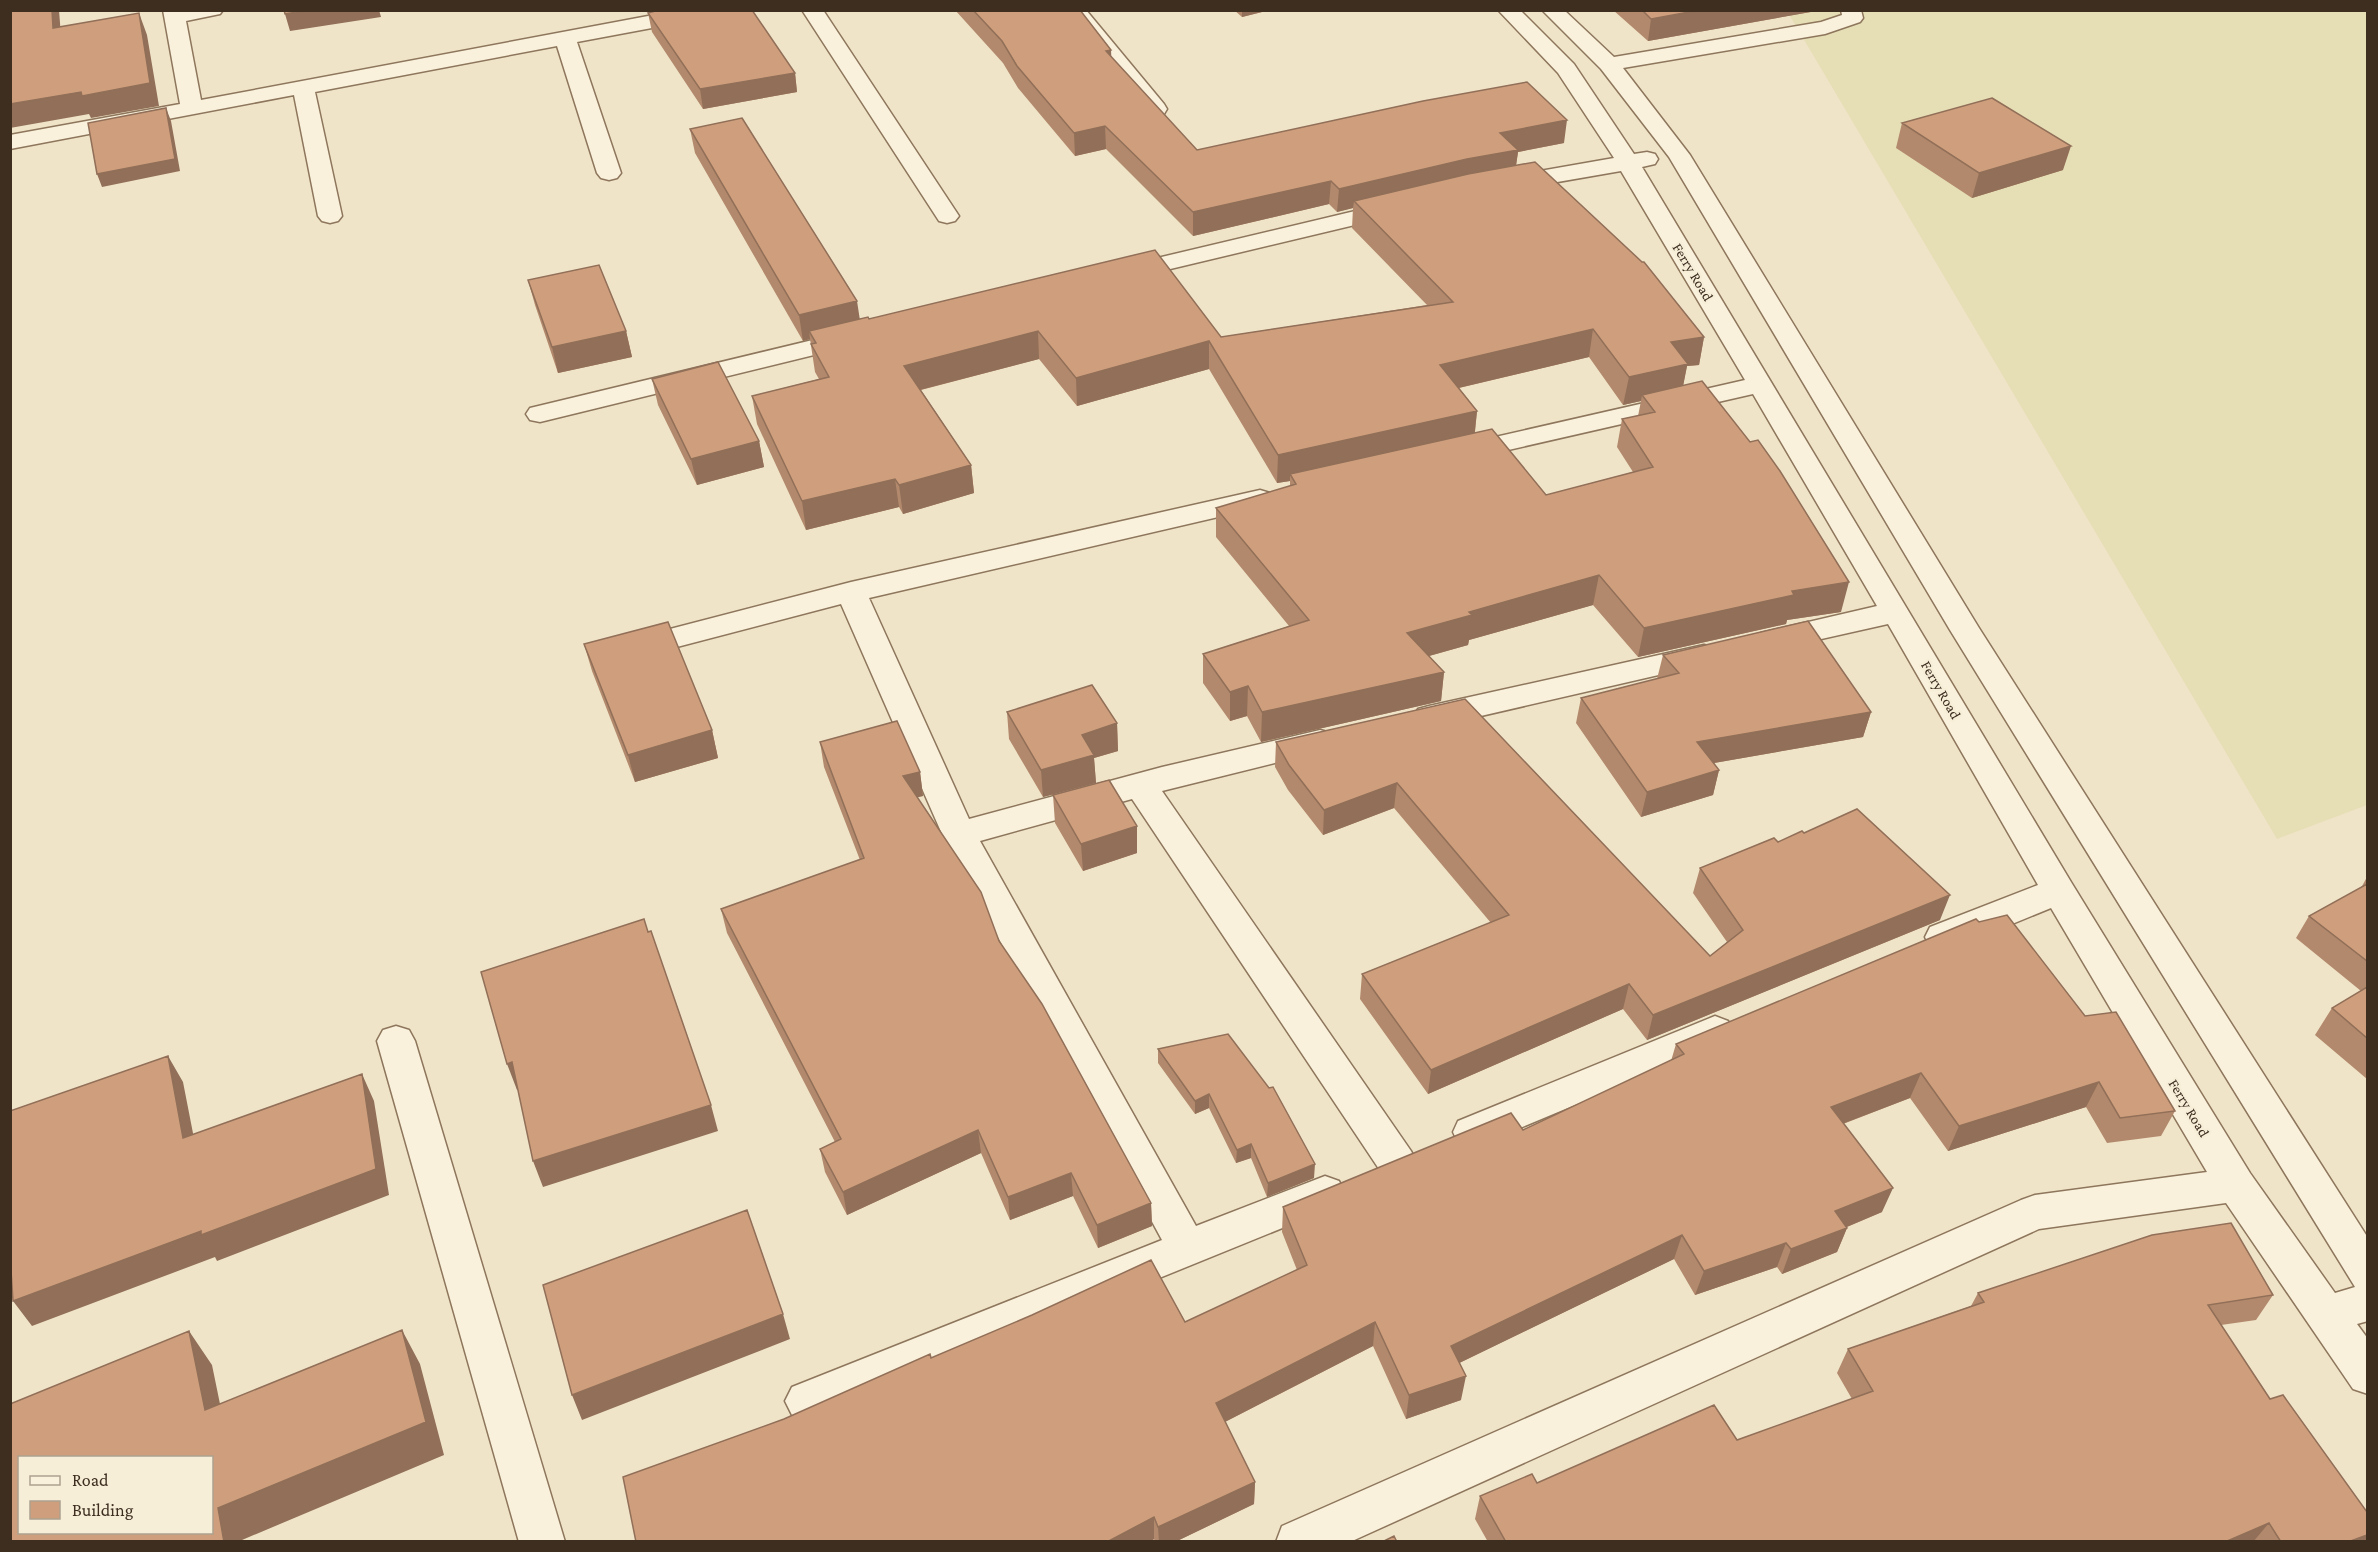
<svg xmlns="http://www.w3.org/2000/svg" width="2378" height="1552" viewBox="0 0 2378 1552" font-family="'Crimson Pro',serif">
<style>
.farmland{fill:#e6deb5}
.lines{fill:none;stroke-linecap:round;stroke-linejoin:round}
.minor-casing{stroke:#8d765c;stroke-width:3}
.minor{fill:#faf1dc;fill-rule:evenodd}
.wall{fill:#b2896c;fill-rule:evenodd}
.shaded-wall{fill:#916f58}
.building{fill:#cf9f7d;stroke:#916f58;stroke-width:1.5;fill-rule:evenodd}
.labels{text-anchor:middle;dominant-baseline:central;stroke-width:4.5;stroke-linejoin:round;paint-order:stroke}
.street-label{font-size:15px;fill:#3d2e20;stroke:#f7eed8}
</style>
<rect width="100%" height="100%" fill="#f0e4c8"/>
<path class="farmland" d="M1787 11H2367V805L2277 839Z"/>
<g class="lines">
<g class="minor-casing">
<path id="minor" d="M163 10H223L220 14 186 21 201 100 680 10H726L723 14 716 16 577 42 621 173 617 178 609 180 601 178 597 173 557 46 315 92 342 216 338 221 330 223 322 221 318 216 294 95 10 149V135L180 104Z
M802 10H823L959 216 955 221 947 223 939 221Z
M1065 10H1086L1164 104 1167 109 1164 114 1156 116 1148 114Z
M1498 10H1520L1574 64 1634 154 1647 152 1655 154 1658 159 1655 164 1642 167 2071 882 2250 1173 2335 1293 2355 1287 1950 630 1669 157 1601 69 1542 10H1564L1614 57 1821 22 1842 15 1841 10H1861L1863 18 1860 22 1825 34 1623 68 1690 155 1979 628 2368 1238V1321L2357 1324 2368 1339V1394L2353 1389 2226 1203 2039 1229 1350 1542H1276L1282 1526 2021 1200 2035 1195 2207 1172 2051 908 1956 947 1943 951 1930 947 1925 937 1930 927 2038 885 1888 624 1772 650 1761 647 1757 640 1761 633 1877 606 1753 394 1460 461 1450 459 1446 453 1450 447 1460 445 1745 380 1621 171 1506 191 1498 189 1494 184 1498 179 1506 177 1614 158 1558 73Z
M1397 201 1405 203 1409 208 1405 213 1120 281 1111 279 1108 274 1111 269Z
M854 330 863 333 867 338 863 343 540 422 530 420 526 414 530 408Z
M1260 490 1270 493 1274 499 1270 505 869 598 969 819 1162 767 1320 730 1331 733 1336 741 1331 749 1162 791 1411 1151 1417 1163 1411 1175 1397 1180 1383 1175 1132 799 980 841 1196 1226 1325 1176 1339 1181 1345 1193 1339 1205 822 1415 807 1421 792 1415 785 1401 792 1387 1162 1240 942 834 841 604 631 659 620 656 616 649 620 642 851 582Z
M1704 645 1715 648 1720 655 1715 662 1429 728 1418 725 1413 717 1418 709 1429 706Z
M1715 1016 1728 1021 1734 1031 1728 1041 1472 1148 1458 1143 1453 1132 1458 1121Z
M396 1026 409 1030 415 1041 565 1542H519L377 1041 383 1030Z"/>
</g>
<use href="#minor" class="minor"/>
</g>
<path class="wall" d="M955 10H1080L1111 50V57L1197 150 1564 143 1518 152 1516 165 1704 337 1699 365 1687 366 1683 385 1841 612 1787 620 1786 624 1638 657 1593 605 1469 640 1468 645 1429 656 1444 672 1441 701 1261 742 1247 716 1230 721 1203 683V654L1289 626 1216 537V508L1290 486V481L1277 483 1209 369 1077 406 1039 359 921 390 971 465 974 493 903 514 899 507 806 530 757 424 752 396 819 379 815 372 810 339 803 341 695 153 690 129 859 319 1221 337 1427 305 1352 228 1353 208 1337 212 1329 204 1193 236 1106 149 1075 156 1018 88 1003 63ZM1589 357 1623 405 1641 401 1638 416 1622 419 1617 447 1633 472 1546 495 1475 432 1477 411 1459 388Z
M1234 10H1270L1242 17Z
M1613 10H1822L1648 41Z
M648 13 795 73 797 92 703 109 652 32Z
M1902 123 2063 170 1972 198 1896 148Z
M528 280 626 331 632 357 558 373 535 305Z
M652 379 759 441 764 467 697 485 658 405Z
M584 644 712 730 718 758 635 782 592 671Z
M1663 655 1871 712 1863 737 1714 763 1719 770 1713 795 1641 817 1576 723 1581 698 1657 679Z
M1465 699 1710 956 1727 942 1693 893 1700 868 1778 842 1940 920 1647 1040 1623 1009 1428 1094 1360 999 1362 974 1491 923 1394 808 1323 835 1288 790 1275 767 1276 742Z
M1007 712 1117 723 1118 751 1094 758 1096 783 1043 797 1009 739Z
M820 742 920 772 923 796 917 797 999 941 1151 1203 1152 1226 1098 1248 1073 1196 1010 1220 981 1153 847 1215 825 1172 820 1149 835 1142 727 933 721 909 860 860 824 767Z
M1053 795 1137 826V853L1083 871 1055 823Z
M2367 877V1079L2315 1035 2332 1008 2361 991 2296 938 2309 916 2361 888Z
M2085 1016 2175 1111 2161 1136 2107 1143 2086 1107 1948 1151 1910 1098 1843 1124 1882 1212 1847 1227V1228L1837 1252 1782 1274 1777 1267 1695 1295 1674 1259 1459 1363 1461 1400 1406 1419 1373 1346 1225 1422 1255 1482 1254 1504 1175 1542H1155L1154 1539 1150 1542H636L784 1419 931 1358 1185 1322 1297 1270 1282 1232 1283 1207 1523 1130 1671 1061 1676 1044Z
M1158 1049 1314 1178 1267 1197 1251 1158 1236 1163 1209 1108 1195 1114 1158 1063Z
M1978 1293 2273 1295 2256 1320 2221 1325 2270 1399 2367 1542H1488L1475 1519 1480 1496 1737 1440 1852 1399 1837 1373 1848 1349 1971 1306Z"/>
<path class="shaded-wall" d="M52 10H59L62 49 53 28Z
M308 10H379L381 17 290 31 285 14Z
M1242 10H1270L1242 17Z
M1700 10H1822L1648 41 1651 19Z
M139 13 147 35 159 106 91 118 89 114 10 128V104Z
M1111 50 1112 72 1106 51Z
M795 73 797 92 703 109 700 89Z
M166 108 171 121 180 171 102 187 97 174Z
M1567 120 1564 143 1518 152 1515 173 1354 201 1353 208 1337 212 1339 189 1500 133Z
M1105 126 1106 149 1075 156 1074 133Z
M2071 146 2063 170 1972 198 1979 173Z
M1331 181 1329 204 1193 236V212Z
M857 301 861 327 809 331 810 339 803 341 799 315Z
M1593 329 1589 357 1437 393 1440 365Z
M626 331 632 357 558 373 552 347Z
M1038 331 1039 359 908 393 904 366Z
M1704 337 1699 365 1687 366 1682 392 1642 395 1641 401 1623 405 1629 377 1671 342Z
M1209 341V369L1077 406 1076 378Z
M1477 411 1474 439 1290 474V481L1277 483 1278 455Z
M759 441 764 467 697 485 691 459Z
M971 465 974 493 903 514 899 485Z
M895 479 899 507 806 530 802 501Z
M1599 575 1593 605 1469 640 1468 645 1404 663 1407 633 1469 612Z
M1849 582 1841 612 1787 620 1786 624 1638 657 1644 628 1792 591Z
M1444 672 1441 701 1261 742 1262 712Z
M1248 686 1247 716 1230 721V692Z
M1871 712 1863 737 1691 767 1697 742Z
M1117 723 1118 751 1094 758 1096 783 1043 797 1041 770 1082 735Z
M712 730 718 758 635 782 628 755Z
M1719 770 1713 795 1641 817 1647 792Z
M920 772 923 796 906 800 903 776Z
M1397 783 1394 808 1323 835 1324 810Z
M1137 826V853L1083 871 1081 844Z
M1950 895 1940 920 1647 1040 1653 1015Z
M1629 984 1623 1009 1428 1094 1431 1070Z
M168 1056 183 1082 199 1164 183 1138Z
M512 1062 522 1089 517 1090 507 1064Z
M1921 1073 1910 1098 1821 1132 1831 1107Z
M362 1074 374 1101 389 1195 217 1261 215 1257 32 1326 13 1301Z
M2099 1082 2086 1107 1948 1151 1959 1126Z
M1209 1094V1108L1195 1114V1101Z
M711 1105 718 1131 543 1187 533 1161Z
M978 1130 981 1153 847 1215 843 1192Z
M1251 1144V1158L1236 1163 1237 1150Z
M1315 1164 1314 1178 1267 1197 1268 1183Z
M1071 1173 1073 1196 1010 1220 1008 1197Z
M1893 1188 1882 1212 1825 1236 1835 1211Z
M1151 1203 1152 1226 1098 1248 1097 1225Z
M1847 1228 1837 1252 1782 1274 1791 1249Z
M1682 1235 1674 1259 1447 1369 1451 1346Z
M1786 1243 1777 1267 1695 1295 1704 1271Z
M783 1314 790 1339 582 1420 572 1395Z
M1375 1322 1373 1346 1215 1427 1216 1403Z
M402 1330 420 1364 444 1455 242 1540V1542H224L218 1508Z
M189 1331 212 1365 228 1443 205 1410Z
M1466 1376 1461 1400 1406 1419 1409 1395Z
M1255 1482 1254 1504 1175 1542H1159L1158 1527Z
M1154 1517V1539L1150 1542H1107Z
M2269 1523 2253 1542H2225Z
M2367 1535V1542H2348Z"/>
<path class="building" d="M10 10H52L53 28 139 13 150 83 82 96 81 92 10 104Z
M284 10H308L285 14Z
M659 10H752L795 73 700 89 648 13Z
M973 10H1080L1111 50 1106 51 1197 150 1423 101 1527 82 1567 120 1500 133 1518 150 1467 159 1339 189 1331 181 1193 212 1105 126 1074 133 1017 66 1002 41Z
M1642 10H1700L1651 19Z
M1992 98 2071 146 1979 173 1902 123Z
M166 108 175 159 97 174 88 123Z
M742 118 857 301 799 315 690 129Z
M1535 162 1642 262H1644L1704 337 1671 342 1688 364 1629 377 1593 329 1440 365 1477 411 1278 455 1209 341 1076 378 1038 331 904 366 971 465 899 485 895 479 802 501 752 396 829 377 811 344 816 343 809 331 868 317 869 319 1155 250 1221 337 1453 302 1354 201 1468 174Z
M599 265 626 331 552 347 528 280Z
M718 362 759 441 691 459 652 379Z
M1702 381 1750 442 1758 440 1780 471 1849 582 1792 591 1794 595 1644 628 1599 575 1469 612 1472 615 1407 633 1444 672 1262 712 1248 686 1230 692 1203 654 1309 620 1216 508 1296 484 1290 474 1492 429 1546 495 1653 467 1622 419 1655 412 1642 395Z
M1808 621 1871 712 1697 742 1719 770 1647 792 1581 698 1679 673 1663 655Z
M668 622 712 730 628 755 584 644Z
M1092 685 1117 723 1082 735 1094 755 1041 770 1007 712Z
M1465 699 1710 956 1743 930 1700 868 1774 838 1778 842 1802 831 1804 833 1857 809 1950 895 1653 1015 1629 984 1431 1070 1362 974 1509 915 1397 783 1324 810 1289 765 1276 742Z
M897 721 920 772 903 776 981 892 999 941 1042 1004 1151 1203 1097 1225 1071 1173 1008 1197 978 1130 843 1192 820 1149 841 1139 721 909 864 858 820 742Z
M1109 780 1137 826 1081 844 1053 795Z
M2367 884V961L2309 916Z
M2007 915 2085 1016 2116 1012 2175 1111 2120 1118 2099 1082 1959 1126 1921 1073 1831 1107 1893 1188 1835 1211 1847 1228 1791 1249 1786 1243 1704 1271 1682 1235 1451 1346 1466 1376 1409 1395 1375 1322 1216 1403 1255 1482 1158 1527 1154 1517 1107 1542H636L623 1477 784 1419 930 1354 931 1358 1032 1315 1151 1260 1185 1322 1307 1265 1283 1207 1511 1113 1523 1130 1684 1054 1676 1044 1976 919 1979 922Z
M644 919 648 932 651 931 711 1105 533 1161 512 1062 507 1064 481 972Z
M2367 987V1038L2332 1008Z
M1228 1034 1269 1088 1273 1087 1315 1164 1268 1183 1251 1144 1237 1150 1209 1094 1195 1101 1158 1049Z
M168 1056 183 1138 362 1074 376 1169 201 1235V1231L13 1301 10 1255V1111Z
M747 1210 783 1314 572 1395 543 1285Z
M2231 1223 2273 1295 2208 1305 2270 1399 2283 1395 2367 1512V1535L2348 1542H2281L2269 1523 2225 1542H1506L1480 1496 1532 1474 1537 1483 1714 1405 1737 1440 1873 1391 1848 1349 1984 1302 1978 1293 2152 1235Z
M402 1330 426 1422 218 1508 224 1542H10V1404L189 1331 205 1410ZM20 1458H212V1533H20Z
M1394 1536 1397 1542H1382Z"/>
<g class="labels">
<g class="street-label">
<text transform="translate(1693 272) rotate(59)">Ferry Road</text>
<text transform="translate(1941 690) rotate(60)">Ferry Road</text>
<text transform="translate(2189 1108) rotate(59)">Ferry Road</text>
</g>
</g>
<rect width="2378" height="1552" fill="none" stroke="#3d2e20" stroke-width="24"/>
<rect x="18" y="1456" width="195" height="78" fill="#f7eed8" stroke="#ada18e" stroke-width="1.5"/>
<rect x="30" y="1476" width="30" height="9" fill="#faf1dc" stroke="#ada18e" stroke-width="1.5"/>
<text x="72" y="1486" font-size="18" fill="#3d2e20">Road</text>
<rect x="30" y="1501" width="30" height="18" fill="#cf9f7d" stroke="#ada18e" stroke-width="1.5"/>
<text x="72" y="1516" font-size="18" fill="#3d2e20">Building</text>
</svg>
